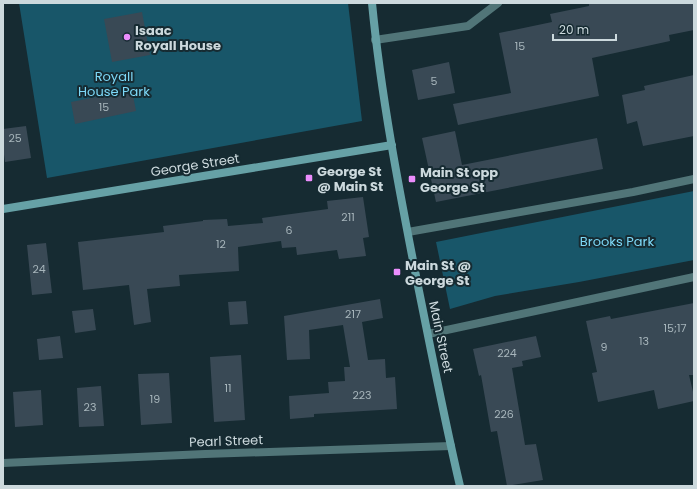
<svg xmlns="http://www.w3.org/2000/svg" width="697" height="489" viewBox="0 0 697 489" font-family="Poppins,sans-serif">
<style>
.green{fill:#185669}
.building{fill:#394955}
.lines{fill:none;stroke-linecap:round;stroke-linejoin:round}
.street{stroke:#517578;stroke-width:8}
.secondary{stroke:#66a1a6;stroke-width:8}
.poi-dot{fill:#eb8dfc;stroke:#162b32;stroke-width:1.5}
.labels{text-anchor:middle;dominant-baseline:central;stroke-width:4;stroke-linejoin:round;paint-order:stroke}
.number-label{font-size:11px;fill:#a7b5bb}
.poi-label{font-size:13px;font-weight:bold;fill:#ccd9dd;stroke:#162b32;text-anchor:start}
.park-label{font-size:13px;fill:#7dd8f7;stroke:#162b32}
.street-label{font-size:13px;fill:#ccd9dd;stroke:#162b32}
</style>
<rect width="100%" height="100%" fill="#162b32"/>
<path class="green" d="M19 3H348L362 121 47 178Z
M694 191V260L579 282 495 296 450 309 436 242Z"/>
<path class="building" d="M589 3H694V30L669 35 670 41 592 58 599 96 458 125 453 104 511 93 499 33 552 22 550 14 589 6Z
M142 12 150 55 112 62 104 19Z
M449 62 455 93 418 100 412 70Z
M694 75V136L643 146 637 121 627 124 622 95 645 90 644 86Z
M132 90 136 111 75 124 71 102Z
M26 126 31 158 5 162 3 147V129Z
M455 131 462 165 597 138 603 169 436 202 422 138Z
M363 197 369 237 363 238 366 256 339 259 337 250 297 255 296 247 282 248 281 241 238 247 239 271 179 275 180 286 147 289 151 322 134 325 129 285 83 290 78 242 164 232 163 226 203 221V220L227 219 228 226 263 223 262 218 328 209 327 201Z
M46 243 52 293 32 295 27 245Z
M380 299 383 318 362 322 368 360 385 359 386 378 395 377 397 409 314 414V417L290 419 289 396 329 393 328 382 345 381 344 367H350L343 325 309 330 310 359 287 360 284 316Z
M246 301 248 324 230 325 228 302Z
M694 303V375H689L694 396V401L658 409 654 390 598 402 592 373 597 372 586 321 610 316 611 319Z
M93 309 96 330 75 333 72 311Z
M60 336 63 358 39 360 37 339Z
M536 336 541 357 522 361 523 366 512 368 525 445 536 444 543 480 507 486 497 431 491 432 481 375 479 376 473 349Z
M241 355 245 420 214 422 210 357Z
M169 373 172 423 141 425 138 374Z
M101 386 104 426 79 427 77 388Z
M41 390 43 425 15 427 13 392Z"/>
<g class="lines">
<path class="street" d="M375 40 468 26 498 3
M408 232 633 192 694 179
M428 334 694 277
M3 463 205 454 451 446"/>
<path class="secondary" d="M372 3C381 96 399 189 417 281 431 350 444 418 460 486
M3 209 392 145"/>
</g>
<g class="poi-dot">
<circle cx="127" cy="37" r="4"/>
<rect x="305" y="174" width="8" height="8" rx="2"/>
<rect x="408" y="175" width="8" height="8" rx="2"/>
<rect x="393" y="268" width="8" height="8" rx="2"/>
</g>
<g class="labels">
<g class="number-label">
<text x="520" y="46">15</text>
<text x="434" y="81">5</text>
<text x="104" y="107">15</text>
<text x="15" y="138">25</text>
<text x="348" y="217">211</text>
<text x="289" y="230">6</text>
<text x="221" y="244">12</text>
<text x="39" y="269">24</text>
<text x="353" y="314">217</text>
<text x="675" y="328">15;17</text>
<text x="644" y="341">13</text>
<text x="604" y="347">9</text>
<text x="507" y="353">224</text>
<text x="228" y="388">11</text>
<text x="362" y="395">223</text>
<text x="155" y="399">19</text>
<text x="90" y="407">23</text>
<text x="504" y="414">226</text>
</g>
<g class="poi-label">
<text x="135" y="30">Isaac<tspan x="135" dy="15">Royall House</tspan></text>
<text x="317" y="171">George St<tspan x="317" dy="15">@ Main St</tspan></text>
<text x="420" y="172">Main St opp<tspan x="420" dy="15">George St</tspan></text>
<text x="405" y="265">Main St @<tspan x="405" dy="15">George St</tspan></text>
</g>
<g class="park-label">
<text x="114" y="76">Royall<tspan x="114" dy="15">House Park</tspan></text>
<text x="617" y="241">Brooks Park</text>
</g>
<g class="street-label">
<text transform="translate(195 165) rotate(-9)">George Street</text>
<text transform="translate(441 337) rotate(78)">Main Street</text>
<text transform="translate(226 441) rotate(-2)">Pearl Street</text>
</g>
</g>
<rect width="697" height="489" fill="none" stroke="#ccd9dd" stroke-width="8"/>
<path d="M553 34v6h63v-6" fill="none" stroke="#ccd9dd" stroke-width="2"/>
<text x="559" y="34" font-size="12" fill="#ccd9dd" stroke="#162b32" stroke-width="3" paint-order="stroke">20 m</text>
</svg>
